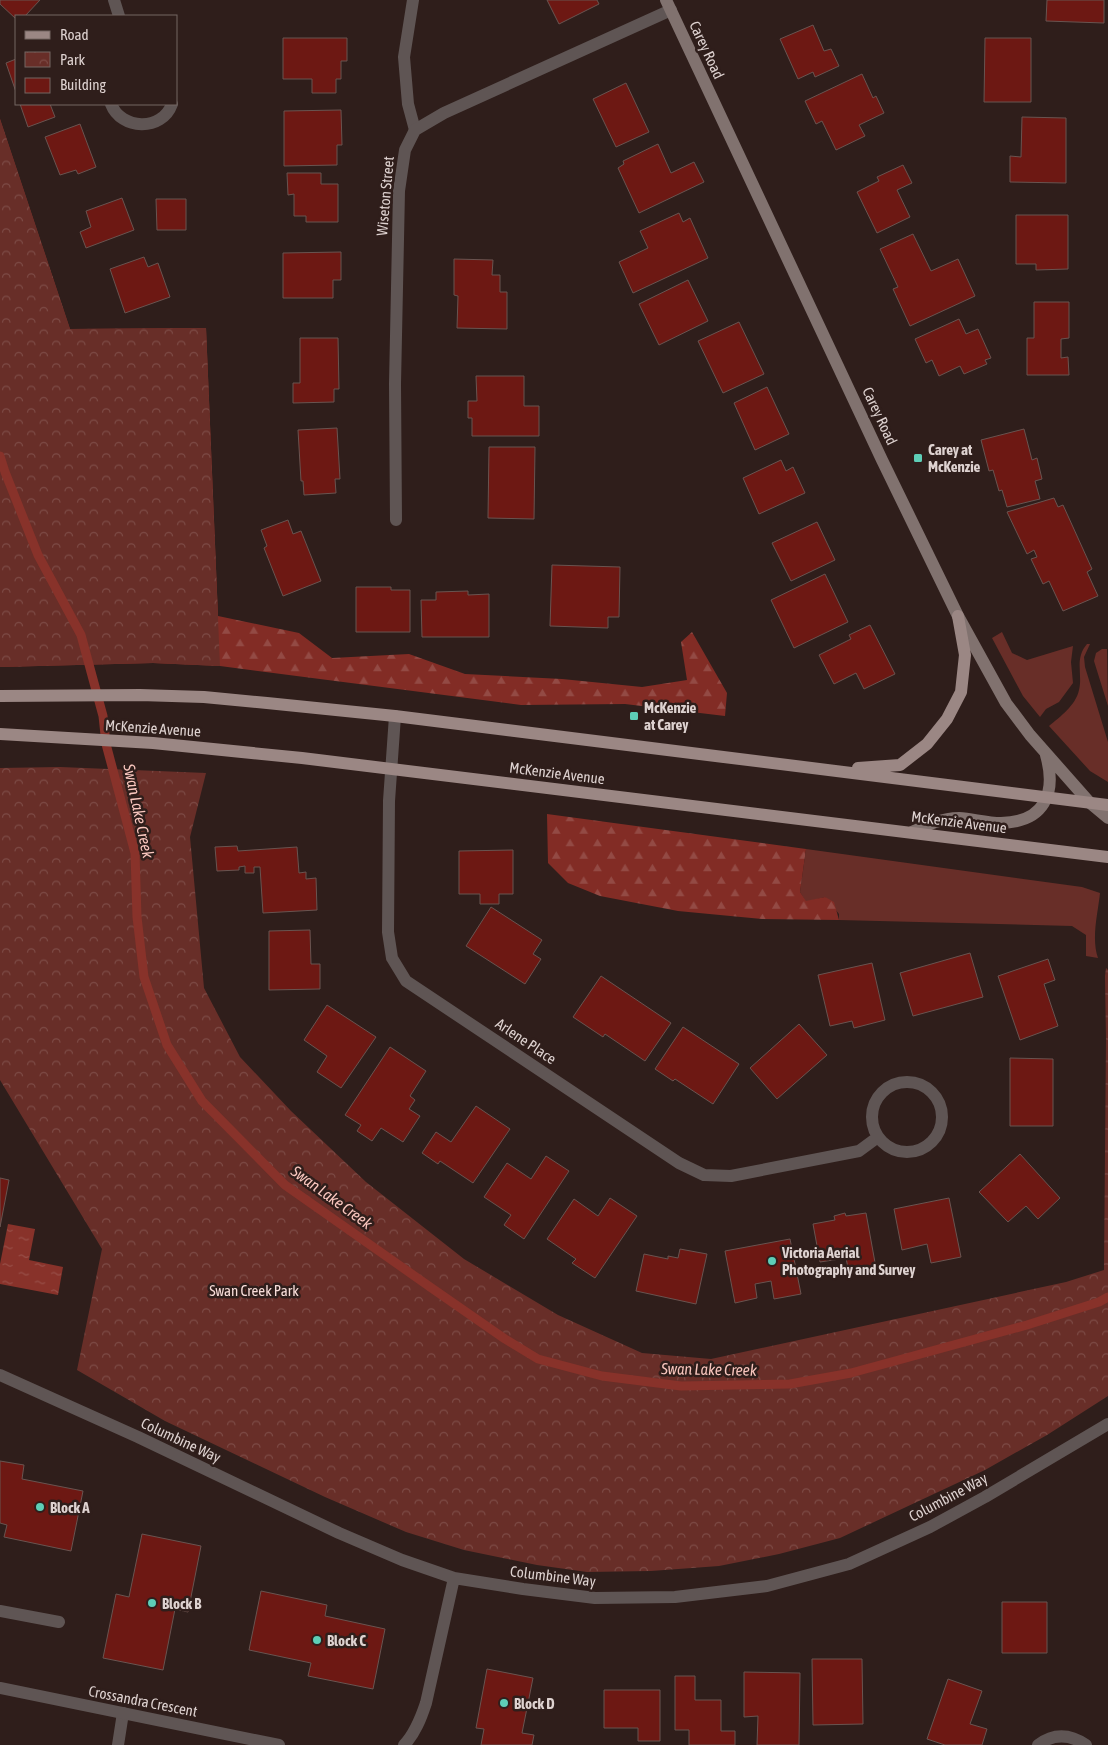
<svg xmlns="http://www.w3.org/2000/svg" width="1108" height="1745" viewBox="0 0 1108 1745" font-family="'Asap Condensed',sans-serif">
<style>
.grass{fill:#682e28}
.forest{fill:url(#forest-firs)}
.park{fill:url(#park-crowns)}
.water{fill:url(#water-ripples)}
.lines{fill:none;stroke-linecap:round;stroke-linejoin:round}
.stream{stroke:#88322a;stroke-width:9}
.building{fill:#6d1813;stroke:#695450}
.lane{stroke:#5f5554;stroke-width:12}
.street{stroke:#5f5554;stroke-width:12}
.secondary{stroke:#81726f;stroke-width:12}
.primary{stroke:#9b8784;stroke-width:12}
.poi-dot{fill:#5eceb7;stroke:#2f1e1b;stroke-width:2}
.labels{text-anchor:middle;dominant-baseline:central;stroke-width:5;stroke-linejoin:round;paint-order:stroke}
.street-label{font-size:15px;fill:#ded2d0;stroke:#2f1e1b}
.poi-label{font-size:15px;font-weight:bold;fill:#ded2d0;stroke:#2f1e1b;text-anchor:start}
.park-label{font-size:15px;fill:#f8ddd9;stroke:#2f1e1b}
.water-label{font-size:16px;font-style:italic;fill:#f9c6be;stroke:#2f1e1b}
</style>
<defs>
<pattern id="forest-firs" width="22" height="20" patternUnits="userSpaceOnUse" patternTransform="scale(1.25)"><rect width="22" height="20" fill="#822c25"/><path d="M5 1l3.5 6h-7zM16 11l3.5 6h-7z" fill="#934a44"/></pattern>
<pattern id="park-crowns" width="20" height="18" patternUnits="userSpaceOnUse" patternTransform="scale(1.25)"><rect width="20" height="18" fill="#682e28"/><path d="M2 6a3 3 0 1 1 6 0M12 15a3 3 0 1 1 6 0" fill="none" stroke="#7d4b46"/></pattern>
<pattern id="water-ripples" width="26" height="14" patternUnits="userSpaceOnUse" patternTransform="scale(1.25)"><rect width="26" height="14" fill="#88322a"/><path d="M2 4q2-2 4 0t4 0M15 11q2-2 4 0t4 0" fill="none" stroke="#984f48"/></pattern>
</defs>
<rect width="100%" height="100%" fill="#2f1e1b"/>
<path class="grass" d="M1002 632 1012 653 1027 660 1073 646 1071 662 1073 683 1059 702 1046 709 1040 717 1023 696 992 638Z
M1087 644H1090L1084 657 1085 667 1108 742V782L1090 771 1049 726C1060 717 1076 705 1079 690 1083 674 1074 659 1087 644Z
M1102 649H1107L1108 706 1094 661 1096 653Z
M806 849 1082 887 1100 893C1098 913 1091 938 1098 958L1086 956V935L1072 926 839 920V914L825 897 806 902 800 892Z"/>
<path class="forest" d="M0 119 70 329 206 328 218 616 299 633 332 658 409 654 465 674 562 679 642 687 687 680 681 642 692 632 727 693 725 716 625 704 521 705 220 666 153 663 0 667Z
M547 814 806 849 800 892 806 901 825 897 834 902 839 920 762 919 678 911 600 896 568 883 548 863Z"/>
<path class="park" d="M0 119 70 329 206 328 220 666 153 663 0 667Z
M60 767 206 773 190 837 204 988 240 1057 291 1111 366 1182 464 1259 558 1315 642 1353 711 1359 1066 1282 1104 1270 1106 1039 1105 976 1106 968 1108 970V1396L1047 1435 985 1470 840 1538 779 1554 719 1566 651 1571 587 1572 537 1565 464 1550 406 1532 325 1497 165 1421 77 1370 102 1249 0 1080V768Z"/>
<path class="water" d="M8 1224 35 1229 29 1260 63 1267 58 1295 0 1284V1264Z"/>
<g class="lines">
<path class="stream" d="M0 456 5 472 38 555 81 635 103 716 106 744 135 853 137 917 144 977 167 1045 202 1101 285 1185 433 1289 505 1339 538 1359 602 1376 681 1386 790 1384 851 1373 1027 1325 1099 1302 1108 1297"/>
</g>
<path class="building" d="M0 0H40L25 16H16V19L0 4Z
M547 0H597L599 4 559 24Z
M1047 0H1104V23L1046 21Z
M813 25 824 51 831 49 839 66 815 77 813 72 798 79 780 39Z
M283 38H347V61H341V79H336V93H312V79H283Z
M985 38H1031V102H984Z
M16 59V92L6 63Z
M862 74 873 98 876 96 884 113 859 125 865 136 836 150 822 121 816 124 805 101Z
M626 83 649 132 616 147 593 99Z
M20 104H50L55 117 28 127Z
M341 110 342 145H337V165L284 166V111Z
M1022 117 1066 118V183L1010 182V156L1021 157Z
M80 124 96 167 78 174 76 170 60 175 45 137Z
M658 144 671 173 694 162 704 182 639 213 618 168 624 164 623 161Z
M903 165 912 183 897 190 910 217 877 233 857 192 879 181 877 177Z
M287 173H321V184H338V222H306V216H294V194L288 195Z
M122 198 134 230 86 248 80 232 91 227 86 211Z
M156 199H186V230H157Z
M679 213 683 222 690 218 708 258 633 293 619 262 648 248 640 231Z
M1016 215H1068V269L1036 270V264H1016Z
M913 234 931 271 958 259 975 296 910 326 893 289 898 287 880 249Z
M341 252V280H333V298H283V253Z
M144 257 148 267 158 263 170 297 125 313 110 269Z
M454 259 493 260 492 275H500V292H507V329L457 328 458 296 454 295Z
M688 280 708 321 659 345 639 304Z
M1034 302H1069V338L1061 339V358L1068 357 1069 375H1027V338H1034Z
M959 319 966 334 978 329 991 358 985 360 987 364 964 374 960 366 939 376 932 360 926 363 915 339Z
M739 322 764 374 723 393 698 341Z
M300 338H338L339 389H334V402L293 403V383H300Z
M476 376H524V406H539V436H472V418H468V401H477Z
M767 387 789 434 755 450 734 403Z
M337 428 340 479H335L336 493 304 495 303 481H301L298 430Z
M1024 429 1032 460 1037 458 1042 479 1035 481 1040 499 1007 507 1002 490 999 491 993 470 989 471 981 440Z
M489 447H535L534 519 488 518Z
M781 460 786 471 793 467 805 493 759 514 743 478Z
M1054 498 1058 507 1063 505 1092 569 1087 572 1098 596 1063 611 1049 581 1043 584 1031 559 1037 557 1034 550 1027 554 1007 512Z
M288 520 293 534 301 531 321 581 283 596 264 548 267 546 261 530Z
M817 522 835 560 791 581 772 543Z
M552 565 620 567 619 617H608V628L550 626Z
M825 574 848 622 794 648 771 600Z
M356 587H391V590H410V632H356Z
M468 591V595L489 594V637H422L421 600H436V592Z
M870 625 895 674 864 689 856 673 834 684 819 655 851 639 849 635Z
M237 846 238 851 297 847 299 873 306 872V879L316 878 317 910 263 913 260 867H254V873H245V866L239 867V870L217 871 215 847Z
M513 850V894H499V904H480V894H459V851Z
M491 907 542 940 533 954 541 959 525 984 466 946Z
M310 930 311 964H320V989L269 990V931Z
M970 953 983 997 913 1016 900 973Z
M1048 959 1055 980 1044 984 1058 1026 1020 1040 998 976Z
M872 963 885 1020 854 1028 852 1021 830 1026 818 975Z
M601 976 671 1023 645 1061 605 1034 603 1037 573 1017Z
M327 1005 376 1037 341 1088 317 1072 327 1056 304 1040Z
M799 1024 827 1055 777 1099 750 1068Z
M683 1027 739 1064 713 1104 675 1079 673 1081 655 1069Z
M390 1047 426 1071 410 1096 415 1100 409 1109 420 1116 403 1142 381 1128 372 1141 357 1131 361 1125 345 1115Z
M1010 1058 1053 1059V1126H1010Z
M476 1106 510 1129 473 1183 440 1161 438 1164 422 1153 436 1132 451 1142Z
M1020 1154 1060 1198 1038 1219 1026 1206 1008 1222 979 1192Z
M546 1156 569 1171 524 1239 504 1225 511 1215 484 1197 507 1163 531 1179Z
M0 1178 9 1180 0 1227Z
M610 1198 637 1216 595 1278 572 1263 576 1259 547 1239 574 1199 598 1216Z
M949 1198 961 1257 931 1263 927 1244 902 1250 894 1209Z
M845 1213 846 1216 866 1213 876 1268 849 1273 846 1258 820 1262 813 1224 835 1220 834 1216Z
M790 1239 801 1294 774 1299 771 1281 755 1284 757 1298 735 1303 725 1251Z
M680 1249 707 1254 696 1304 636 1291 644 1254 668 1259V1256L678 1258Z
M0 1461 24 1465 22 1479 83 1491 71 1551 4 1537 7 1525 0 1523Z
M142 1534 201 1546 188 1612 175 1609 163 1670 103 1658 116 1594 129 1597Z
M261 1591 327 1605 325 1616 385 1629 373 1689 308 1676 311 1663 249 1650Z
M1002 1602H1047V1653H1002Z
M812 1659H862L863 1724 813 1725Z
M487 1669 533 1678 522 1733 534 1735 532 1745H481L484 1729 476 1728Z
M744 1672 800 1673 799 1745H757L758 1716 744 1717Z
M675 1676H695V1700H721V1731H735V1745H689V1730H675Z
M948 1679 982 1691 970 1724 987 1729 982 1745H945L927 1739Z
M604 1690H660V1741H638V1728H604Z"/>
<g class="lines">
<path class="lane" d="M413 0 404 57 408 104 415 130
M0 1611 59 1622
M118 1745 123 1713"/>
<path class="street" d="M114 0 119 16
M111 104C121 130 162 132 172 104
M396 520 395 384 399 191 405 150 415 130 444 113 671 10
M395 716 389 801 388 932 392 958 406 981 679 1163 704 1175 731 1176 859 1151 878 1137
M872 1117a35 35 0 1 1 70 0a35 35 0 1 1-70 0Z
M0 1375 138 1437 339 1533 402 1560 454 1578 523 1589 595 1598 675 1597 767 1586 849 1564 930 1527 985 1497 1108 1424
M0 1688 279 1745
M404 1745C415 1734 421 1718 426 1703L454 1578
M1038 1745C1054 1733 1070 1734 1086 1745"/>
<path class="secondary" d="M666 0 882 460 958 616 1006 703 1030 735 1090 803 1108 818
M912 832C927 825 942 818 959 818 973 819 987 823 1001 823 1044 822 1057 794 1046 755"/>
<path class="primary" d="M0 696 140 695 204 697 267 703 395 716 1108 805
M0 734 153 743 302 758 1108 857
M858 768 900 765 927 744 947 719 961 692 965 655 958 616"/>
</g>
<g class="poi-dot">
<rect x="913" y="453" width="10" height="10" rx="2.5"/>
<rect x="629" y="711" width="10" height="10" rx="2.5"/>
<circle cx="772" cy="1261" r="5"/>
<circle cx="40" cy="1507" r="5"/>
<circle cx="152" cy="1603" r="5"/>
<circle cx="317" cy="1640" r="5"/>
<circle cx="504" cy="1703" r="5"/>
</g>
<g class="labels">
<g class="street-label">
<text transform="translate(707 50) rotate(65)">Carey Road</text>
<text transform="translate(385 196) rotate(-85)">Wiseton Street</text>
<text transform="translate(880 416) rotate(65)">Carey Road</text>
<text transform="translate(153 728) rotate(4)">McKenzie Avenue</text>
<text transform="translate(557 773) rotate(7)">McKenzie Avenue</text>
<text transform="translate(959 822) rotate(7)">McKenzie Avenue</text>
<text transform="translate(526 1041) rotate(34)">Arlene Place</text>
<text transform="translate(181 1440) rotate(25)">Columbine Way</text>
<text transform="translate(948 1497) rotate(-28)">Columbine Way</text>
<text transform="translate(553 1576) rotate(7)">Columbine Way</text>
<text transform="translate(143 1701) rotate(11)">Crossandra Crescent</text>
</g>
<g class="poi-label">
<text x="928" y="449">Carey at<tspan x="928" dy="17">McKenzie</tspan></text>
<text x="644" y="707">McKenzie<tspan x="644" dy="17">at Carey</tspan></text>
<text x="782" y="1252">Victoria Aerial<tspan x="782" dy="17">Photography and Survey</tspan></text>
<text x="50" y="1507">Block A</text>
<text x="162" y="1603">Block B</text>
<text x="327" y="1640">Block C</text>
<text x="514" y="1703">Block D</text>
</g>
<g class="park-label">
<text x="254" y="1290">Swan Creek Park</text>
</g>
<g class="water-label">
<text transform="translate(139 811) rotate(78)">Swan Lake Creek</text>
<text transform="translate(332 1197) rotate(36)">Swan Lake Creek</text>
<text transform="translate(709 1369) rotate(1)">Swan Lake Creek</text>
</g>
</g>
<rect x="15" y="15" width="162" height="90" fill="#2f1e1b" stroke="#756663"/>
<rect x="25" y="31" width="25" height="8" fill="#9b8784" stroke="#756663"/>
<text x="60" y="40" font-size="15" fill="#ded2d0">Road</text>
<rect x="25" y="52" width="25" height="15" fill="url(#park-crowns)" stroke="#756663"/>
<text x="60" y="65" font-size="15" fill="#ded2d0">Park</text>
<rect x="25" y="78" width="25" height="15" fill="#6d1813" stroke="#756663"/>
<text x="60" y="90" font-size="15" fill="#ded2d0">Building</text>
</svg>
